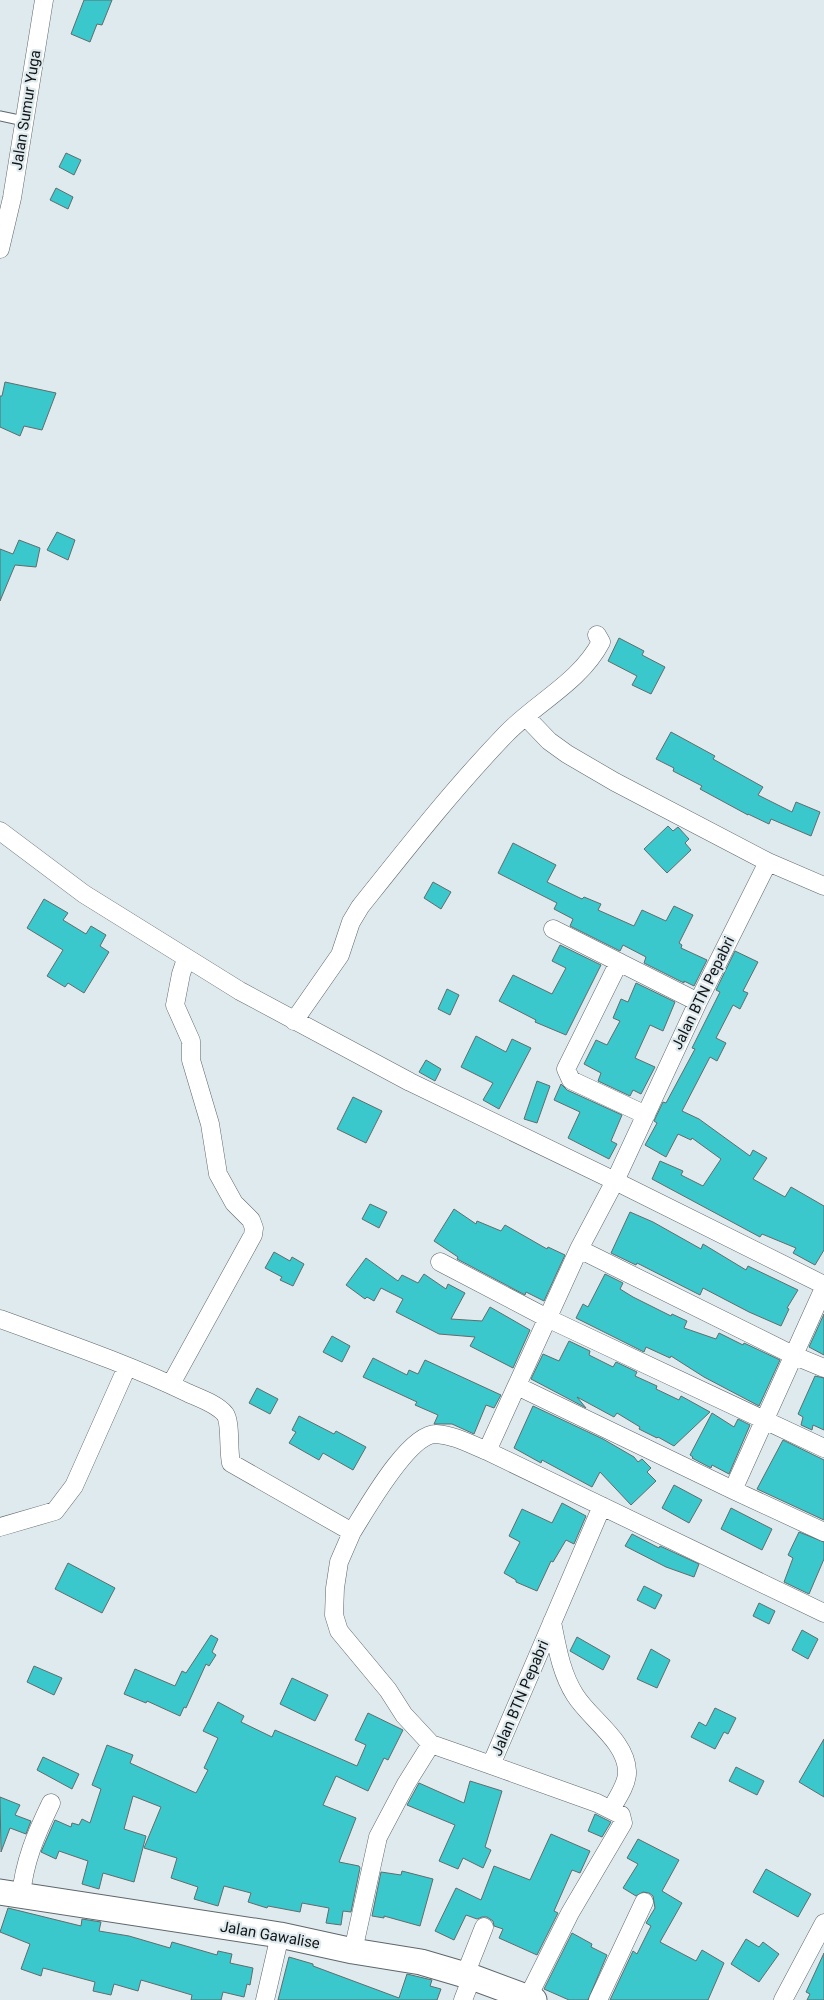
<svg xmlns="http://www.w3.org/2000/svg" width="824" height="2000" viewBox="0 0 824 2000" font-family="Roboto,sans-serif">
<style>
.building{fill:#3ac8cc;stroke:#616c6c}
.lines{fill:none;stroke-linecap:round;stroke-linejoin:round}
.lane-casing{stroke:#5e676b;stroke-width:11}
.street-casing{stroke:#5e676b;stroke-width:19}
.secondary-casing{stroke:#5e676b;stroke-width:27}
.lane{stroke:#fff;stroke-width:9}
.street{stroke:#fff;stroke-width:18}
.secondary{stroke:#fff;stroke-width:25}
.labels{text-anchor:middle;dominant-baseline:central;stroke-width:4.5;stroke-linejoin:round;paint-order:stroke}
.street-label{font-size:15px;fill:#121517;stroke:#dfeaee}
</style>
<rect width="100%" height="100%" fill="#dfeaee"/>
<path class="building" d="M84 0H112L102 25 97 24 90 42 71 34Z
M66 153 81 160 74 175 59 167Z
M56 188 73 197 68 209 50 200Z
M5 382 56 393 42 430 24 426 20 436 0 427V396H2Z
M57 532 75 540 68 560 47 550Z
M19 540 40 548 36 567 15 565 0 601V549L13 554Z
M619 638 644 651 642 655 665 667 651 694 632 685 637 676 608 661Z
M671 732 715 756 713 759 763 787 758 795 792 812 796 802 820 812 811 836 771 819 769 824 748 814V815L700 789 702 786 673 771 674 768 656 759Z
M668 826 673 831 678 827 689 839 685 843 691 850 667 873 644 849Z
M513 843 556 865 547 882 582 899 584 897 601 904 598 910 634 926 642 910 666 921 674 906 693 915 679 943 682 945 681 948 707 960 694 986 684 981V983L644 963 646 957 623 945 620 951 570 926 573 919 554 909 557 903 498 873Z
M433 882 451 892 441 909 424 898Z
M44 899 68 913 63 920 86 934 91 926 106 935 100 946 109 952 84 993 68 983 65 987 47 976 63 950 27 928Z
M560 945 601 965 566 1035 535 1022 536 1020 499 1001 513 975 552 994 566 968 552 961Z
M735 951 758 962 743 991 748 993 740 1009 733 1005 716 1038 726 1043 717 1061 710 1057 682 1111 699 1119 750 1156 753 1150 767 1158 753 1179 785 1197 791 1187 824 1206V1250L815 1265 793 1253 796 1248 762 1234 760 1237 652 1179 660 1161 683 1171 681 1175 703 1186 721 1159 692 1138 691 1140 678 1134 666 1157 645 1145 657 1123 654 1121 663 1102 666 1103 695 1049 692 1048 720 992 716 990Z
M636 983 675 1002 663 1031 650 1025 635 1058 655 1067 641 1094 633 1090 630 1096 598 1081 601 1073 584 1064 596 1040 607 1045 620 1021 613 1018 621 999 628 1002Z
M447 989 459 995 450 1015 438 1009Z
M476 1036 506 1052 512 1039 531 1048 499 1109 483 1100 493 1083 461 1067Z
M426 1060 441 1069 435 1081 419 1072Z
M537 1081 550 1086 537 1123 524 1119Z
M561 1084 567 1090 622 1115 611 1141 617 1144 609 1159 568 1138 580 1112 554 1100Z
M353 1097 382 1111 366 1143 337 1129Z
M370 1204 387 1212 379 1228 362 1219Z
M454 1209 476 1224 477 1221 501 1231 505 1225 547 1249 548 1247 565 1255 544 1301 526 1292 525 1295 457 1259 458 1257 434 1241Z
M630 1212 653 1222 701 1249 703 1244 746 1270 748 1266 798 1290 787 1308 789 1309 781 1326 749 1312 703 1288 700 1295 637 1263 636 1265 611 1253Z
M274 1252 290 1261 292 1257 304 1264 293 1286 280 1280 282 1277 265 1268Z
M366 1258 398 1281 402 1275 418 1283 424 1274 446 1289 448 1284 465 1293 451 1319 482 1321 490 1307 530 1330 513 1368 470 1346 475 1337 439 1334 396 1312 403 1299 381 1288 374 1301 367 1297 365 1299 346 1285Z
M605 1274 623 1283 620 1289 633 1297 671 1316 672 1314 687 1321 684 1328 716 1339 719 1333 743 1345 744 1343 780 1360 759 1406 704 1377 671 1356 670 1358 646 1347 644 1352 576 1318 583 1304 588 1307Z
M824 1314V1355L809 1347Z
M332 1336 350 1346 342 1362 323 1352Z
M569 1341 590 1351 589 1355 613 1367 616 1362 637 1372 635 1376 657 1386 656 1389 679 1400 681 1396 710 1412 674 1446 658 1437 657 1438 639 1429 640 1427 617 1413 614 1417 577 1397 586 1408 531 1379 543 1354 559 1361Z
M373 1358 407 1375 409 1370 418 1374 425 1360 501 1395 494 1408 486 1405 474 1434 452 1424H434L438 1415 415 1405 417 1402 363 1377Z
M815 1376 824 1378V1430L813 1425 812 1430 801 1425 803 1417 798 1414Z
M257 1388 278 1399 270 1414 249 1403Z
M533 1406 603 1439 634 1457 638 1462 642 1459 651 1468 647 1472 656 1481 631 1505 600 1472 592 1487 542 1460 541 1463 514 1448Z
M712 1413 734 1427 738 1419 750 1425 729 1474 712 1465 711 1468 692 1458 693 1457 690 1455Z
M299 1416 334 1434 336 1431 366 1447 353 1470 323 1453 319 1460 289 1443 296 1432 292 1430Z
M783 1440 824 1460V1520L757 1489Z
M674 1485 702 1500 689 1523 662 1508Z
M562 1503 586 1516 574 1544 566 1540 553 1562 551 1561 537 1591 516 1582V1580L504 1573 520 1542 509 1536 522 1509 552 1523Z
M731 1508 772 1529 762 1550 721 1529Z
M799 1532 824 1542V1559L809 1594 784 1582 793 1558 788 1555Z
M632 1534 659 1548 660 1546 699 1564 694 1577 666 1567 625 1546Z
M68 1563 115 1588 102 1613 55 1589Z
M644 1586 662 1595 655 1609 637 1600Z
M759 1603 775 1611 769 1624 753 1616Z
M802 1630 818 1639 808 1659 792 1650Z
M211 1635 218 1639 212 1652 216 1655 209 1666 206 1664 186 1708 184 1707 180 1716 147 1701 146 1703 124 1694 135 1669 175 1686 182 1671 186 1673Z
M577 1637 610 1656 603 1670 570 1651Z
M651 1649 670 1660 657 1688 637 1679Z
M34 1666 62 1678 54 1695 27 1682Z
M292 1678 328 1695 315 1721 280 1704Z
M218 1702 244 1716 241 1722 272 1737 275 1730 357 1766 366 1745 355 1740 368 1713 403 1730 388 1760 384 1758 368 1791 336 1776 323 1805 356 1818 339 1862 359 1866 360 1868 351 1912 343 1911 341 1925 326 1923 329 1908 302 1903 300 1912 268 1906 267 1908 248 1902 251 1893 224 1886 218 1906 194 1899 198 1887 171 1878 177 1858 144 1848 161 1807 133 1796 124 1829 146 1836 134 1882 103 1873 99 1889 82 1884 88 1861 59 1851 56 1859 41 1852 55 1820 71 1827 72 1823 79 1825 82 1819 90 1823 101 1789 92 1785 107 1745 133 1755 130 1763 196 1793 208 1770 204 1768 218 1738 203 1731Z
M715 1708 736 1718 728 1734 724 1732 715 1749 691 1737 699 1722 706 1726Z
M824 1739V1797L799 1782Z
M43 1757 79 1774 72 1789 37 1770Z
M736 1767 764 1781 757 1795 729 1781Z
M470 1781 502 1791 485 1847 491 1850 483 1868 463 1858 458 1869 439 1861 455 1825 407 1805 419 1783 464 1803Z
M0 1797 20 1805 15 1815 31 1821 26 1834 10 1828 1 1852Z
M595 1814 611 1822 602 1837 588 1831Z
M551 1834 590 1851 580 1873 572 1870 554 1911 558 1913 537 1955 499 1938 503 1929 494 1926 493 1921 487 1917H482L477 1919 466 1915 454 1940 435 1931 456 1888 481 1900 494 1866 530 1880Z
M638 1839 679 1860 662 1891 682 1903 660 1942 696 1961 702 1950 724 1963 708 2000H610L633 1951 637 1954 651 1926 646 1923 655 1908 653 1896 649 1893 643 1892 636 1896 623 1888 638 1864 627 1858Z
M766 1869 811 1894 798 1917 753 1892Z
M402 1871 433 1879 420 1926 384 1916V1918L372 1916 381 1872 401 1875Z
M8 1908 81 1926 82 1919 101 1922 99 1931 129 1936 170 1948 172 1942 217 1955 218 1951 232 1954 230 1963 253 1968 250 1985 247 1984 244 1997 223 1992 221 2000H191L192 1995 141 1980 138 1991 114 1984 111 1995 93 1991 95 1982 43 1968 41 1976 21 1969 30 1944 0 1932Z
M572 1933 592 1944 591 1947 607 1955 588 2000H569L544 1989Z
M746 1939 759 1947 763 1942 779 1954 759 1982 731 1964Z
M824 1953V2000H807L810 1994 806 1992Z
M289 1957 313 1964V1966L399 1998 407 1974 432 1980 430 1986 441 1989 437 2000H278Z"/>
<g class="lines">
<g class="lane-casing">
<path id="lane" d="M0 116 24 121"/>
</g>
<g class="street-casing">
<path id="street" d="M0 249 12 198 44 0
M526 717 549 741 567 754 615 782 768 862
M0 831 84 894 240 991 410 1082 615 1181 824 1285
M824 886 768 862 698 1002 615 1181 579 1249 487 1451 824 1613
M553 929 698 1002
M619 962 566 1069 571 1080 646 1115
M294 1021 340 955 351 922 360 907C407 848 454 788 506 734 537 702 580 682 601 642L597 635
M579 1249 795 1356 824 1368
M440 1262 547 1318 824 1448
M0 1319C63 1342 128 1364 188 1393 199 1398 217 1404 225 1414 231 1422 228 1450 231 1463L352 1532 339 1562 335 1588 334 1615 339 1631 388 1690 404 1715 431 1744 491 1765
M171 1384 253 1235 254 1228 251 1220 234 1203 218 1174 210 1124 191 1060V1041L175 1005 181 974 186 959
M517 1386 733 1490 824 1532
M733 1490 824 1288
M0 1527 55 1511 74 1486 127 1367
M352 1532C366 1510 408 1434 436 1434 454 1435 470 1444 487 1451
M552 1622C557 1647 561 1673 575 1695 590 1719 626 1741 627 1771 628 1783 617 1799 611 1809
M21 1896C24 1862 36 1834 51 1803
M353 1951 378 1837 406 1784 431 1744
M465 1975 484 1927
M528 1997 570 1913 623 1823 621 1815 597 1803 491 1765 602 1506
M265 2000 280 1935
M463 2000 472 1977
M598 2000 644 1902
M783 2000 824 1923"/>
</g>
<g class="secondary-casing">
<path id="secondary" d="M0 1892 280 1935 353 1951 421 1962 472 1977 534 2000"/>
</g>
<use href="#lane" class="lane"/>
<use href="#street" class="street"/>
<use href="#secondary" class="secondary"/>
</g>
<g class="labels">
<g class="street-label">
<text transform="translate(26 110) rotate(-81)">Jalan Sumur Yuga</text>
<text transform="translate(703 993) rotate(-64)">Jalan BTN Pepabri</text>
<text transform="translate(520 1698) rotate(-67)">Jalan BTN Pepabri</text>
<text transform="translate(270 1935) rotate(10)">Jalan Gawalise</text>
</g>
</g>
</svg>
